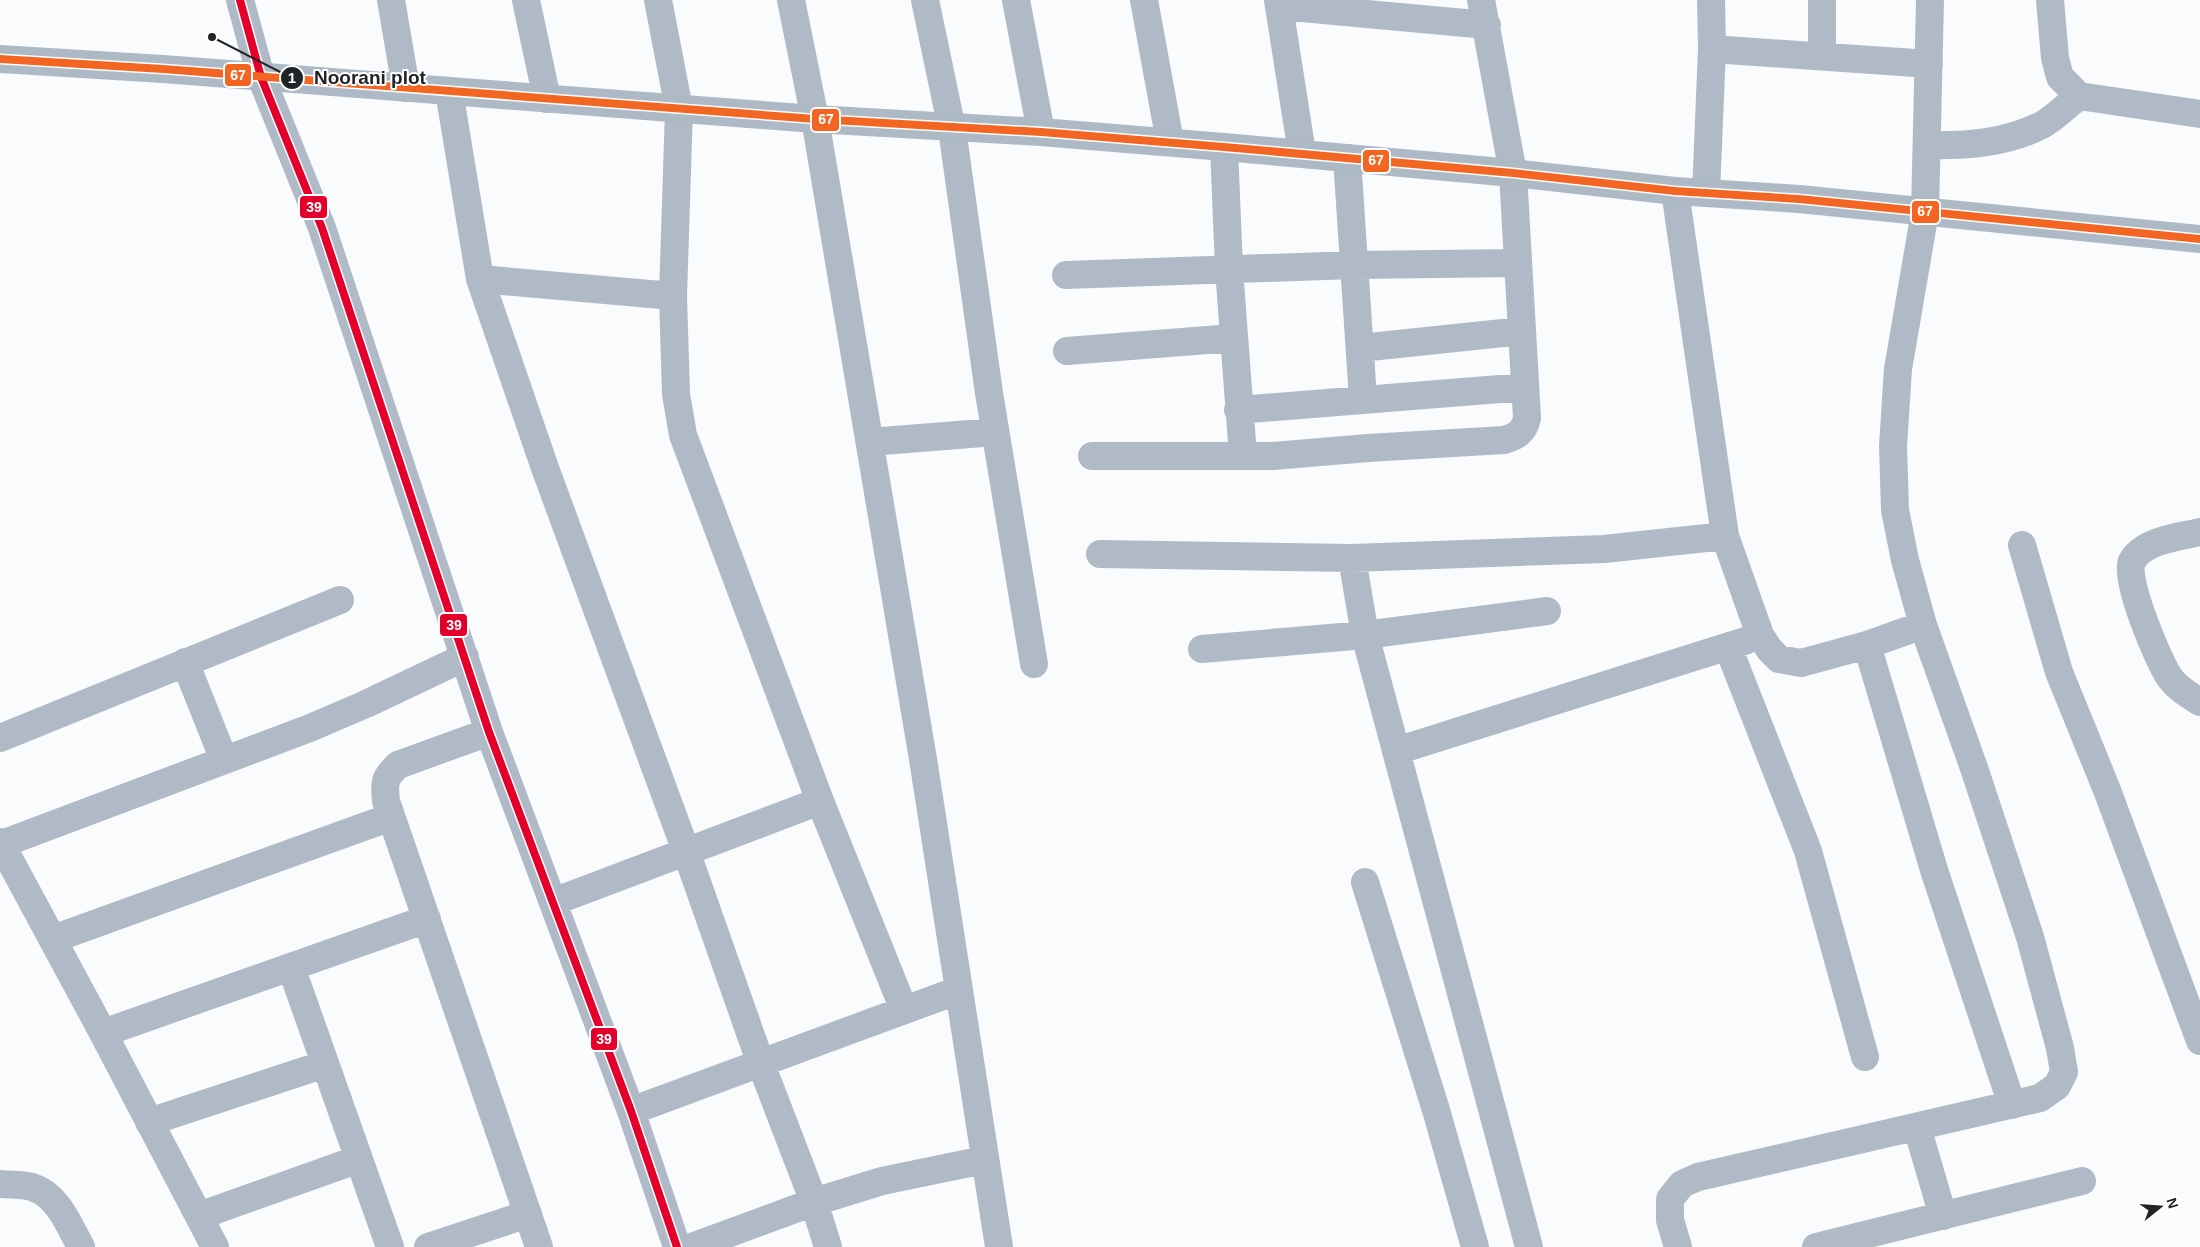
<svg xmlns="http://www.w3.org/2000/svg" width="2200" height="1247" viewBox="0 0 2200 1247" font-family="Helvetica,sans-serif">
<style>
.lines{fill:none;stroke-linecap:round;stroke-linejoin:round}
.street{stroke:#afbac6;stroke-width:28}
.secondary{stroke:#adb9c5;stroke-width:28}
.bus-1-casing{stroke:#fff;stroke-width:11}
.bus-2-casing{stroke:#fff;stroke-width:11}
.bus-1{stroke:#e4002b;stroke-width:8}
.bus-2{stroke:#f26522;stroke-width:8}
.leader{fill:none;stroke:#212426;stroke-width:2}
.callout-dot{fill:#212426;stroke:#fff;stroke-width:2}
.mark-label{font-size:15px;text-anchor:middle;font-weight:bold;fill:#fff}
.callout-label{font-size:19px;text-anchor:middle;font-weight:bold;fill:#212426;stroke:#fff;stroke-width:4;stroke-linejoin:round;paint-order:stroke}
.line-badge{stroke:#fff;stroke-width:2}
.badge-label{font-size:14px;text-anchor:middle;font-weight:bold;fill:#fff}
</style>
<rect width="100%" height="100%" fill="#f9fbfd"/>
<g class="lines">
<path class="street" d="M240 0 261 77 322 228 489 732 631 1111 677 1247
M391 0 406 88
M526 0 547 99
M658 0 679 109 673 296 676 394 683 435 820 801 904 1010
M791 0 815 119 923 759 999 1247
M925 0 952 129 989 393 1034 664
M1016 0 1041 132
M1144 0 1170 142
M1278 0 1302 153
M2050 0 2055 58 2060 77 2079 96 2200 114
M1280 6 1487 25
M1712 49 1929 64
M1822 56V0
M449 91 480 279 545 468 686 851 761 1064 814 1202 828 1247
M1927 145C1967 146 2006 143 2042 125 2055 118 2067 105 2079 96
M1224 147 1229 269 1243 456
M1347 158 1363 399
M1675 191 1725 536 1760 635 1769 649 1779 659 1801 663 1867 645 1923 625
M1706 193 1712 49 1711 0
M1066 275 1354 265 1518 263
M480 279 673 296
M1360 348 1522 331
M1067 351 1233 338
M1238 410 1525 387
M870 442 995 432
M1092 456H1273L1368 448 1504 440C1517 436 1524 432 1527 418L1513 173 1481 0
M2200 532C2179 537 2144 540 2132 561 2123 577 2159 663 2170 678 2178 689 2189 695 2200 702
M2022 545 2059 672 2107 790 2200 1041
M1100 554 1352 558 1604 549 1725 536
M1352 558 1365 635 1529 1247
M1867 645 1934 870 2012 1105
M1728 647 1808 851 1865 1057
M1202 649 1365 635 1547 611
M185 662 224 760
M489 732 398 765C384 778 384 783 386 801L539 1247
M0 738 340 600
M1396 751 1745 641
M0 842 103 1033 215 1247
M2 844 310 728 366 704 465 657
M1365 882 1436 1110 1475 1247
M553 902 820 801
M53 939 391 817
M291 967 390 1247
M103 1033 427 919
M631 1111 959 990
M149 1122 325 1064
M1917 1127 1943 1216
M0 1184C10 1185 22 1184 32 1187 58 1195 69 1225 81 1247
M199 1216 359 1159
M428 1247 528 1214
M692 1247 814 1202 882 1181 984 1160
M1678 1247 1670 1220V1199L1682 1184 1698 1177 2040 1098 2057 1086 2064 1072 2060 1048 2030 937 1974 768 1923 625 1905 560 1895 510 1893 446 1898 369 1925 212 1930 0
M1816 1247 2082 1181"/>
<path class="secondary" d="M0 59 163 69 815 119 1041 132 1224 147 1513 173 1675 191 1799 199 2200 239"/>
<g class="bus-1-casing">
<path id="bus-1" d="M240 0 261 77 322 228 489 732 631 1111 677 1247"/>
</g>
<g class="bus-2-casing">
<path id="bus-2" d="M0 59 163 69 815 119 1041 132 1224 147 1513 173 1675 191 1799 199 2200 239"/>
</g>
<use href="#bus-1" class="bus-1"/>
<use href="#bus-2" class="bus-2"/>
</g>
<path class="leader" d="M212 37L292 78"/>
<g class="callout-dot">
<circle cx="212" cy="37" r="5"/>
<circle cx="292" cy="78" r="12"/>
</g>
<g class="mark-label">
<text x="292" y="83">1</text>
</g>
<g class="callout-label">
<text x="370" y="84">Noorani plot</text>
</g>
<g class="line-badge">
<rect x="224" y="63" width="28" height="24" rx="5" fill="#f26522"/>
<rect x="811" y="108" width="29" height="24" rx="5" fill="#f26522"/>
<rect x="1362" y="149" width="28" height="24" rx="5" fill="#f26522"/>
<rect x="299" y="195" width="29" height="24" rx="5" fill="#e4002b"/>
<rect x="1911" y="200" width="29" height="24" rx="5" fill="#f26522"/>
<rect x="439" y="613" width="29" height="24" rx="5" fill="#e4002b"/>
<rect x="590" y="1027" width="28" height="24" rx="5" fill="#e4002b"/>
</g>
<g class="badge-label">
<text x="238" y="80">67</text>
<text x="826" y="124">67</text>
<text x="1376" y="165">67</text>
<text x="314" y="212">39</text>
<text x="1925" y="216">67</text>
<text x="454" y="630">39</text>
<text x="604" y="1044">39</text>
</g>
<g transform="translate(2160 1207) rotate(73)" stroke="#ffffff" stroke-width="4" paint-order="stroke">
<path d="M0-4L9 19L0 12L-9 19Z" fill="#212426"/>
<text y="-8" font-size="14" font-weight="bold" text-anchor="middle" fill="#212426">N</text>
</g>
</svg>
